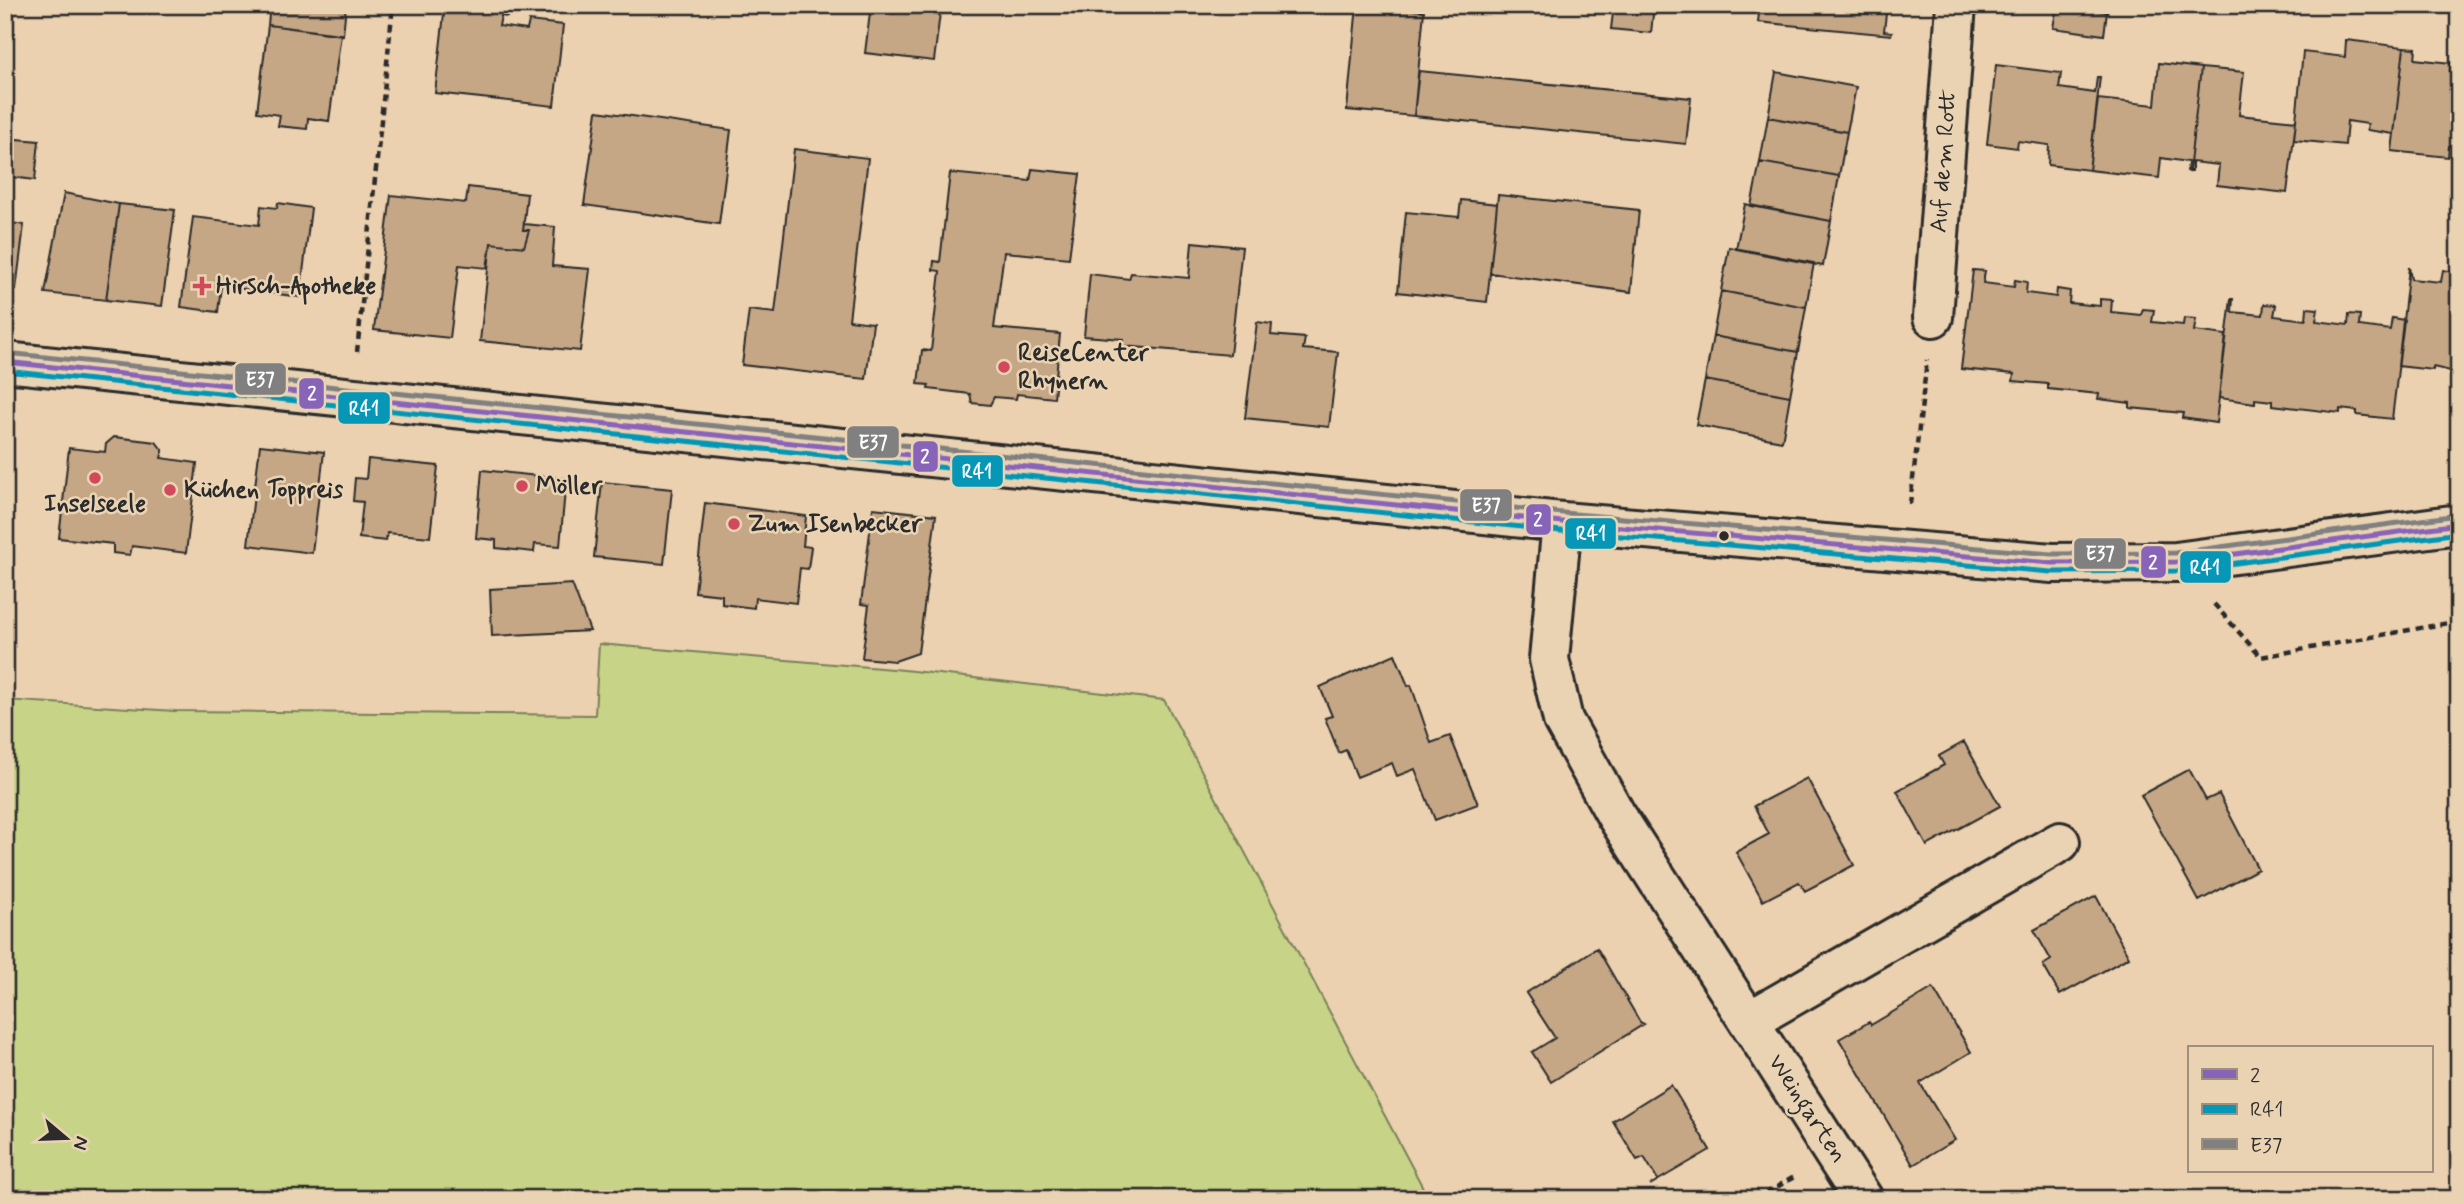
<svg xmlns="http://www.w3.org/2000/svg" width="2464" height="1204" viewBox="0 0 2464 1204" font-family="Mynerve,sans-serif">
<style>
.green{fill:#c7d487;stroke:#798059;stroke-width:2}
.building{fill:#c5a786;stroke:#2b2b2b;stroke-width:2}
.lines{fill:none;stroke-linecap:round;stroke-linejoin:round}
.street-casing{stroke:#2b2b2b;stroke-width:44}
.path{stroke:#2b2b2b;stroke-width:4.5;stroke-dasharray:7 5;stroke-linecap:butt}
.street{stroke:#ead3b3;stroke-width:38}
.bus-1-casing{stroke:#ead3b3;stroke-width:10}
.bus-2-casing{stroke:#ead3b3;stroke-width:10}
.bus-3-casing{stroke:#ead3b3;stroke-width:10}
.bus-1{stroke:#8864b9;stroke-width:5}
.bus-2{stroke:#0696b6;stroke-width:5}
.bus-3{stroke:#808080;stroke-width:5}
.poi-dot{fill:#d1495b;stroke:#ead3b3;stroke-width:2.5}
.bus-dot{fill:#2b2b2b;stroke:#ead3b3;stroke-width:2.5}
.labels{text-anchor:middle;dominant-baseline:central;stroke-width:5;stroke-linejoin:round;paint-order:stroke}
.street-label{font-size:24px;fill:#2b2b2b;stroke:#ead3b3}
.poi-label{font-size:24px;font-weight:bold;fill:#2b2b2b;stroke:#ead3b3;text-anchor:start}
.line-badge{stroke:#ead3b3;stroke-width:2.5}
.badge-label{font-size:19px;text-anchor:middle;font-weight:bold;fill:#fff}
</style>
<rect width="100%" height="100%" fill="#ebd1af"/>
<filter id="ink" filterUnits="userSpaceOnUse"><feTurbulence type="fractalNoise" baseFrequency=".0143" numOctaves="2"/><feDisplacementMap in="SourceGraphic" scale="14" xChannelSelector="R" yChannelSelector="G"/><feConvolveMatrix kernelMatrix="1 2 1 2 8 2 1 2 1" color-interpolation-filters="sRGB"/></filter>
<g filter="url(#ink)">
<path class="green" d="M599 644 904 670 1164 700 1429 1199H5V700L175 711 595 715Z"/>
<path class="building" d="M270 5H346L343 35 268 25Z
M445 5H508L507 17 501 16 499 26 527 30 529 21 563 25 554 106 435 93Z
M646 5H693L692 11Z
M871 5H941L934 61 865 53Z
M1357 5 1424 11 1414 116 1347 110Z
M1614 5H1654L1651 33 1611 29Z
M1760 5H1887L1884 31 1892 32 1891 35 1758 22Z
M2057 6 2107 12 2104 35 2053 28Z
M268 25 341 34 329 121 308 118 307 129 278 126 280 115 257 112Z
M2346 40 2404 47 2394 134 2367 130 2368 124 2347 121 2345 145 2294 140 2303 52 2345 57Z
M2404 47 2416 48 2415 59 2451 63 2450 72 2455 73 2459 53V147L2449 146 2448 157 2392 151Z
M2159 63 2201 68 2189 172 2187 171 2188 162 2161 158 2159 178 2089 170 2098 99 2155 105Z
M1996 65 2061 73 2059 88 2095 93 2097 77H2100L2089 170 2048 165 2049 145 2018 141 2017 148 1987 144Z
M2201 68 2244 72 2239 115 2296 121 2287 193 2217 185 2219 165 2192 162V172H2189Z
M1419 71 1691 98 1686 144 1414 116Z
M1776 72 1856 87 1847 132 1768 117Z
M597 111 731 130 719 224 584 205Z
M1768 117 1847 132 1839 176 1760 162Z
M5 138 39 141 35 180 5 176Z
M794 149 868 158 849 320 873 323 866 379 742 365 749 310 775 313Z
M1760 162 1839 176 1831 221 1751 206Z
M1032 169 1080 174 1069 258 1004 252 994 328 1060 334 1054 398 1017 394 1016 399 994 397 990 405 972 403 970 394 928 389 929 385 918 384 922 350 931 351 940 271 933 270 934 261 940 262 950 173 1030 181Z
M468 187 527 194 523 230H529L524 247 491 243 487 268 459 265 450 338 374 330 391 195 466 203Z
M64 193 119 204 106 300 45 293Z
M1498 195 1639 210 1631 292 1490 273Z
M1461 200 1497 204 1487 302 1398 292 1406 212 1459 217Z
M278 203 311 208 300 297 221 286 218 312 181 307 193 217 259 225 261 206 277 208Z
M119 204 175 210 162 306 106 300Z
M1745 204 1831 221 1823 266 1736 249Z
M5 222 24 225 16 290 5 289Z
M524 224 555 227 552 266 590 269 580 351 480 341 491 243 524 247 529 230H523Z
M1192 242 1242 247 1230 355 1122 346 1123 339 1084 336 1090 274 1129 279 1131 273 1189 278Z
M1729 247 1814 263 1806 307 1721 291Z
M2409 267 2411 279 2441 282 2443 270 2453 272 2452 284H2459V373L2433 367V370L2398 366Z
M1973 270 1985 271 1983 283 2014 287 2015 280 2027 282 2026 293 2056 297 2057 289 2070 291 2069 303 2100 306V299L2112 300 2111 312 2141 315 2143 309 2154 310 2152 322 2183 325 2184 318 2196 319 2194 331 2226 335 2216 423 2182 418 2183 413 2130 408V403L2098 399 2099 394 2048 389V384L2013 381 2014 374 1961 369Z
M1721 291 1806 307 1798 352 1713 336Z
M2231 299H2233L2232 312 2263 315 2264 304 2276 305 2274 316 2306 320 2307 308 2318 309 2316 321 2348 325 2349 314 2360 315 2359 326 2390 330 2392 318 2404 320 2392 419 2357 415V411L2340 409V413L2272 405V401L2255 399V403L2219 398Z
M1257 322 1272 324 1271 335 1305 338 1303 349 1338 352 1329 427 1245 418Z
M1713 336 1798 352 1790 396 1705 380Z
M1705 380 1790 396 1782 441 1696 425Z
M5 433 12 434 8 510H5Z
M114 437 156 442 163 451 161 458 197 463 186 553 132 546 130 555 113 553V544L59 538 69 448 105 452 106 444Z
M260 445 324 452 312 553 248 545Z
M368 459 438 466 430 537 387 533 386 541 359 538 363 502 353 501 355 478 366 479Z
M482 470 566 479 560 546 535 544 534 552 496 548V540L476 538Z
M602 482 672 489 664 564 594 557Z
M705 503 806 516 803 546 811 547 808 569 800 568 796 603 755 598 754 608 722 604V595L695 592Z
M873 508 936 515 918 653 895 661 862 658 869 605 861 604Z
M572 584 590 631 492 636 490 589Z
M1395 654 1408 686 1411 685 1431 743 1450 736 1478 804 1435 820 1415 769 1397 776 1392 763 1357 777 1346 750 1339 753 1325 718 1332 716 1320 687Z
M1964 742 2000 806 1927 846 1897 791 1944 765 1939 756Z
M2189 769 2206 800 2219 794 2258 869 2199 901 2141 795Z
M1807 778 1854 865 1805 891 1799 882 1763 901 1736 852 1769 834 1754 806Z
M2096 896 2129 957 2060 995 2043 965 2051 960 2034 930Z
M1597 948 1640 1022 1644 1024 1551 1082 1532 1052 1555 1038 1526 993Z
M1933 988 1971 1052 1920 1083 1955 1140 1913 1165 1839 1039 1869 1022 1871 1025Z
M1671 1085 1710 1150 1650 1185 1658 1180 1644 1157 1637 1160 1613 1121Z"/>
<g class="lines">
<g class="street-casing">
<path id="street" d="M1933 317 1956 5
M5 362 1562 522 2052 563 2176 562 2459 524
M1562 522 1549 659 1563 720 1616 815 1863 1199
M1749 1021 2060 842"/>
</g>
<path class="path" d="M2190 5 2202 7
M2458 194H2459
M357 352 393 5
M1910 504 1927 360
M2214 604 2261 657 2459 621
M1756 1199 1796 1176"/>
<use href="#street" class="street"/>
<g class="bus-1-casing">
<path id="bus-1" d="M5 362 1562 522 2052 563 2176 562 2459 524"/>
</g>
<g class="bus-2-casing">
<path id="bus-2" d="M5 371 1561 531 2051 572 2177 571 2459 533"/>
</g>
<g class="bus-3-casing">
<path id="bus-3" d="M6 353 1563 513 2052 554 2175 553 2458 515"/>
</g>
<use href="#bus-1" class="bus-1"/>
<use href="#bus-2" class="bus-2"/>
<use href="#bus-3" class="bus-3"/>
</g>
</g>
<g class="poi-dot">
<path d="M198.5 275.5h7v7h7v7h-7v7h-7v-7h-7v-7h7z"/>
<circle cx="1004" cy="367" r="7"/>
<circle cx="95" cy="478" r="7"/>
<circle cx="522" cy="486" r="7"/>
<circle cx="170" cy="490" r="7"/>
<circle cx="734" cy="524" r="7"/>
</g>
<circle class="bus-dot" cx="1724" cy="536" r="6"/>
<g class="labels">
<g class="street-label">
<text transform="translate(1944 161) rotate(-86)">Auf dem Rott</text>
<text transform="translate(1807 1109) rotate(57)">Weingarten</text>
</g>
<g class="poi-label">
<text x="216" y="286">Hirsch-Apotheke</text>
<text x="1018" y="353">ReiseCenter<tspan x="1018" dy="28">Rhynern</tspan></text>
<text x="536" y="486">Möller</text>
<text x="184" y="490">Küchen Toppreis</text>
<text x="95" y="504" text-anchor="middle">Inselseele</text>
<text x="748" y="524">Zum Isenbecker</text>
</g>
</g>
<g class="line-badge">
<rect x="234" y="362" width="53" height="34" rx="7" fill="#808080"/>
<rect x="298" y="377" width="27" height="33" rx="7" fill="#8864b9"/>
<rect x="337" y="391" width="54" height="34" rx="7" fill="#0696b6"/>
<rect x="846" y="425" width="54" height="34" rx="7" fill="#808080"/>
<rect x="912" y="440" width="27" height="33" rx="7" fill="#8864b9"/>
<rect x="951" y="454" width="53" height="34" rx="7" fill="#0696b6"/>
<rect x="1459" y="488" width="54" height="34" rx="7" fill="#808080"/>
<rect x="1525" y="503" width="27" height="33" rx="7" fill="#8864b9"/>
<rect x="1564" y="517" width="53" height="33" rx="7" fill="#0696b6"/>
<rect x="2073" y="537" width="54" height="33" rx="7" fill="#808080"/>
<rect x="2140" y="545" width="27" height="34" rx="7" fill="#8864b9"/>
<rect x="2179" y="550" width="53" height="34" rx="7" fill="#0696b6"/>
</g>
<g class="badge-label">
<text x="260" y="386">E37</text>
<text x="312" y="400">2</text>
<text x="364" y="415">R41</text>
<text x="873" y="449">E37</text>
<text x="925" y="463">2</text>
<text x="977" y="478">R41</text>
<text x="1486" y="512">E37</text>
<text x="1538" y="526">2</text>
<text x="1591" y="540">R41</text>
<text x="2100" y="560">E37</text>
<text x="2153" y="569">2</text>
<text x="2205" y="574">R41</text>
</g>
<rect width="2464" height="1204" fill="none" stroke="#ead3b3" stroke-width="28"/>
<rect x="14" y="14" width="2436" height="1176" fill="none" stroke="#2b2b2b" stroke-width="2.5" filter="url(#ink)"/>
<rect x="2188" y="1046" width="245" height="126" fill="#ead3b3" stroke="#9e907d" stroke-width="2"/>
<rect x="2202" y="1069" width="35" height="10" fill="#8864b9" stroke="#9e907d" stroke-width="2"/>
<text x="2250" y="1082" font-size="21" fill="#2b2b2b">2</text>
<rect x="2202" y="1104" width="35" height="10" fill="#0696b6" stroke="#9e907d" stroke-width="2"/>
<text x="2250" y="1116" font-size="21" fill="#2b2b2b">R41</text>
<rect x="2202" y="1139" width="35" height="10" fill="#808080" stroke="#9e907d" stroke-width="2"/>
<text x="2250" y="1152" font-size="21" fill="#2b2b2b">E37</text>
<g transform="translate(66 1138) rotate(109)" stroke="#ead3b3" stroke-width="5" paint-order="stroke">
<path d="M0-5L12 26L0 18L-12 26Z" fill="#2b2b2b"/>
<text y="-10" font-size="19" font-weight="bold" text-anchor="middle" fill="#2b2b2b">N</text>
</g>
</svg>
